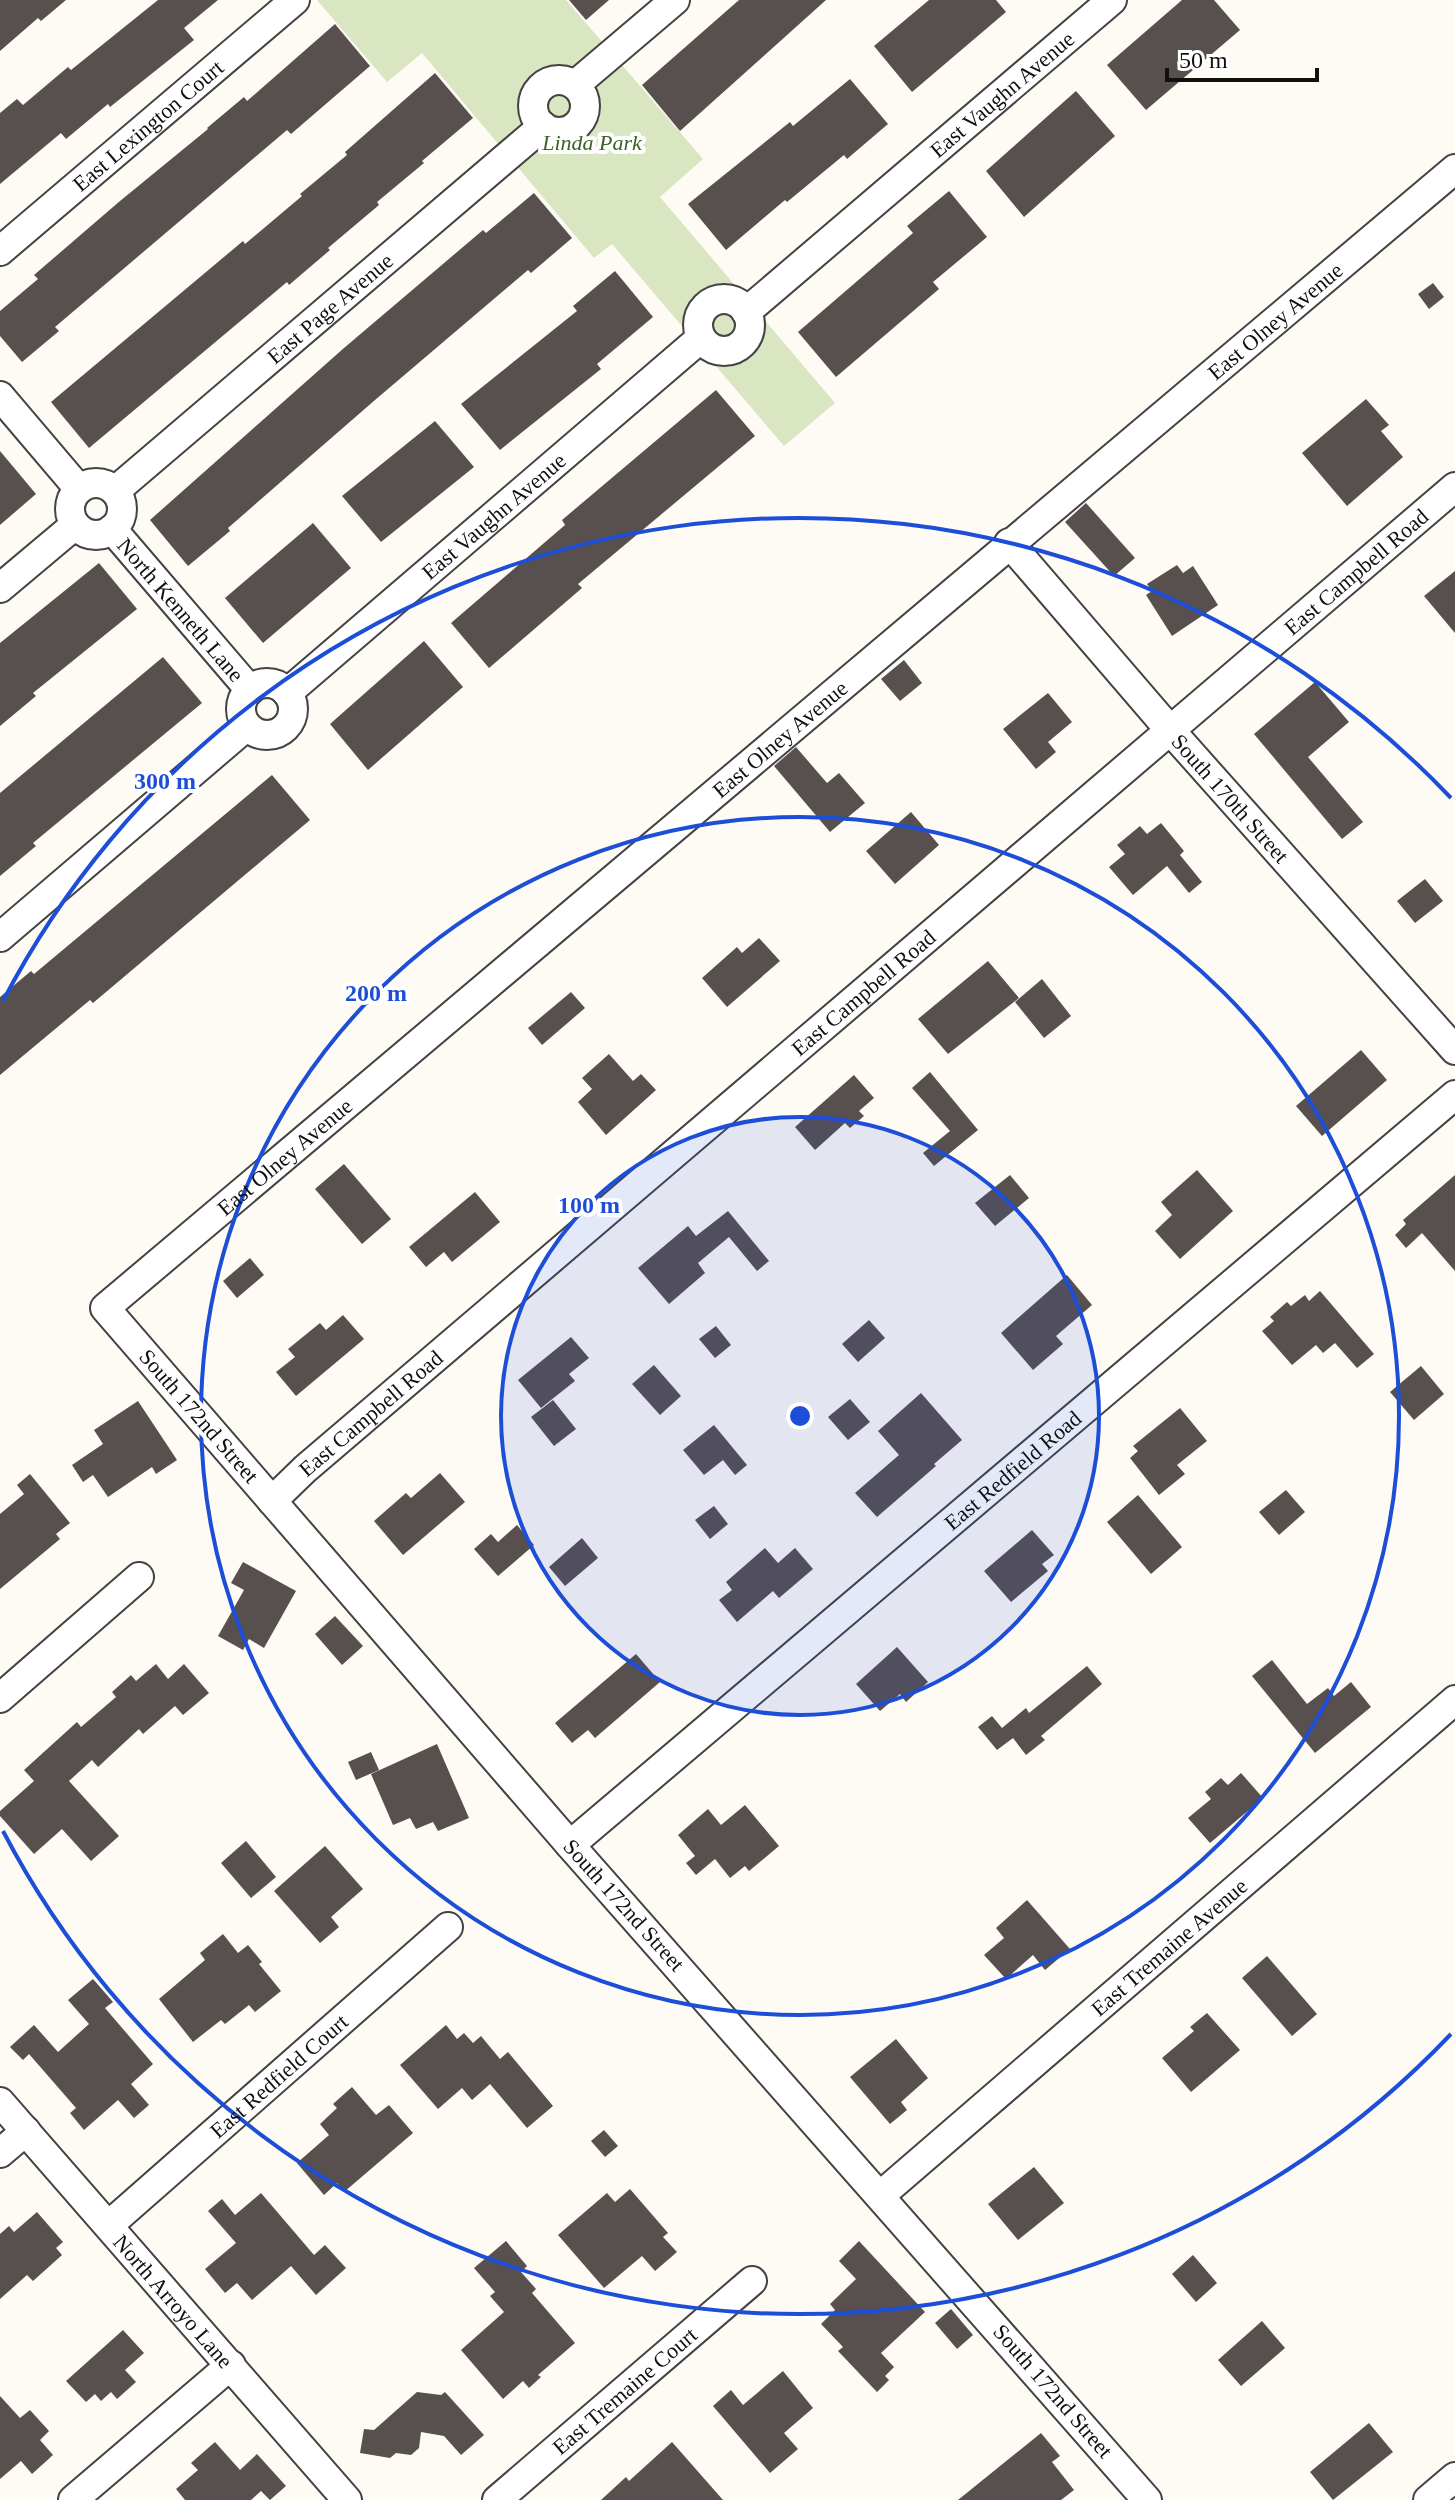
<svg xmlns="http://www.w3.org/2000/svg" width="1455" height="2500" viewBox="0 0 1455 2500" font-family="Georgia,serif">
<style>
.green{fill:#d9e6c1}
.building{fill:#58504e}
.lines{fill:none;stroke-linecap:round;stroke-linejoin:round}
.minor-casing{stroke:#434343;stroke-width:32}
.minor{stroke:#fff;stroke-width:28}
.ring{fill:none;stroke:#1d4ed8;stroke-width:4}
.labels{text-anchor:middle;dominant-baseline:central;stroke-width:8;stroke-linejoin:round;paint-order:stroke}
.street-label{font-size:22px;fill:#101010;stroke:#fff}
.park-label{font-size:22px;font-style:italic;fill:#3c6227;stroke:#fff}
.centre{fill:#1d4ed8;stroke:#fff;stroke-width:4}
.ring-label{font-size:24px;text-anchor:middle;font-weight:bold;fill:#1d4ed8;stroke:#fff;stroke-width:8;stroke-linejoin:round;paint-order:stroke}
</style>
<rect width="100%" height="100%" fill="#fefbf5"/>
<path class="green" d="M317 0H566L703 159 660 197 835 403 784 446 612 244 594 258 422 53 387 82Z"/>
<path class="building" d="M0 0H66L41 21 38 18 0 51Z
M158 0H218L184 28 194 40 110 107 108 104 66 139 61 133 0 184V113L17 99 23 105 68 67 71 70Z
M569 0H609L586 20Z
M739 0H826L680 131 642 85Z
M929 0H996L1006 12 912 92 874 46Z
M1182 0H1214L1240 30 1146 110 1107 65Z
M335 24 370 66 291 134 287 130 148 248 55 327 59 331 22 362 0 336V311L38 279 34 275 120 201 208 129 207 128 244 97 247 101Z
M435 73 473 118 422 161 424 163 377 202 379 205 328 248 330 250 289 285 287 282 89 448 51 402 243 241 245 244 302 196 300 194 347 155 345 152Z
M850 79 888 124 847 159 844 155 787 202 785 200 726 250 688 204 790 122 793 126Z
M1076 91 1115 136 1024 217 986 171Z
M949 191 987 237 933 282 939 289 836 377 798 332 913 233 907 226Z
M534 193 572 238 531 273 528 270 375 400 228 528 230 531 188 566 150 520 344 348 483 230 486 233Z
M615 271 653 317 597 364 601 369 500 450 461 404 577 311 573 306Z
M1433 283 1444 297 1429 309 1418 294Z
M716 390 755 436 578 584 582 588 489 668 451 623 565 525 562 520Z
M1366 399 1389 425 1381 431 1403 457 1347 506 1302 453Z
M435 421 474 467 381 542 342 496Z
M0 451 36 494 0 525Z
M1086 503 1135 558 1114 576 1065 522Z
M313 523 351 568 263 643 225 598Z
M99 563 137 609 33 693 36 696 0 726V643Z
M1177 565 1183 573 1193 566 1218 605 1172 636 1146 595 1152 591 1147 584Z
M1455 571V633L1424 596Z
M424 641 463 687 368 770 330 724Z
M163 657 202 703 33 843 36 846 0 876V793Z
M904 660 922 683 900 701 881 679Z
M1315 682 1349 722 1308 757 1363 822 1342 839 1254 734Z
M1048 693 1072 722 1048 742 1056 752 1036 769 1003 729Z
M796 747 827 783 839 773 865 803 830 832 774 766Z
M272 775 310 820 93 1003 90 1000 0 1075V997L31 971 34 974Z
M911 812 939 845 895 884 866 851Z
M1161 823 1184 851 1180 855 1202 882 1189 893 1167 866 1133 895 1109 867 1125 854 1117 845 1140 826 1147 834Z
M1425 879 1443 901 1415 923 1397 901Z
M759 938 780 961 727 1007 702 978 737 947 742 953Z
M988 961 1019 998 948 1054 918 1019Z
M1042 979 1071 1016 1044 1038 1015 1002Z
M571 992 585 1008 542 1045 528 1028Z
M1361 1050 1387 1080 1322 1136 1296 1106Z
M609 1054 633 1081 641 1074 656 1090 606 1135 578 1102 592 1089 582 1078Z
M930 1072 978 1130 934 1166 923 1153 950 1131 912 1088Z
M854 1075 874 1098 859 1111 864 1116 850 1128 845 1123 815 1150 795 1127Z
M344 1164 391 1219 362 1244 315 1189Z
M1197 1170 1233 1211 1180 1259 1155 1231 1172 1215 1161 1202Z
M1010 1175 1029 1198 995 1226 975 1203Z
M1455 1175V1271L1422 1233 1406 1248 1395 1235 1406 1224 1403 1220Z
M475 1192 500 1222 452 1262 444 1252 426 1267 409 1247Z
M728 1211 769 1261 757 1271 729 1237 698 1263 705 1273 669 1304 638 1268 688 1226 696 1236Z
M250 1258 264 1275 237 1298 223 1281Z
M1067 1275 1092 1305 1056 1336 1063 1344 1033 1370 1001 1333Z
M1320 1291 1374 1354 1357 1368 1335 1343 1323 1353 1316 1345 1292 1365 1262 1331 1274 1321 1270 1317 1287 1302 1291 1306 1305 1295 1309 1301Z
M343 1315 364 1339 296 1396 276 1372 295 1357 288 1349 320 1323 326 1330Z
M869 1320 885 1338 858 1362 842 1344Z
M716 1326 731 1345 715 1358 699 1339Z
M571 1337 589 1358 569 1374 575 1381 541 1408 518 1380Z
M654 1365 681 1396 660 1415 632 1384Z
M1421 1366 1444 1394 1414 1420 1390 1392Z
M921 1393 962 1440 934 1464 936 1466 877 1517 855 1493 899 1455 878 1431Z
M850 1399 870 1422 848 1440 828 1417Z
M553 1400 576 1429 554 1446 531 1417Z
M138 1401 177 1460 156 1474 152 1467 108 1497 93 1475 83 1482 72 1465 103 1444 94 1430Z
M1180 1408 1207 1441 1177 1465 1185 1474 1159 1495 1130 1458 1138 1451 1133 1446Z
M714 1425 747 1465 735 1475 723 1460 704 1475 683 1450Z
M440 1473 465 1502 403 1555 374 1521 406 1493 411 1498Z
M30 1474 70 1523 56 1534 60 1539 0 1589V1514L24 1494 17 1485Z
M1286 1490 1305 1512 1279 1535 1259 1512Z
M1138 1495 1182 1547 1151 1574 1107 1522Z
M714 1506 728 1524 710 1539 695 1520Z
M517 1525 534 1545 498 1576 474 1549 491 1534 498 1542Z
M1032 1530 1054 1555 1042 1564 1048 1571 1011 1602 984 1571Z
M582 1538 598 1558 565 1586 549 1567Z
M765 1548 778 1563 795 1548 813 1569 779 1598 773 1591 737 1622 719 1600 732 1590 726 1582Z
M243 1562 296 1591 264 1648 249 1639 243 1650 218 1636 244 1590 231 1583Z
M335 1616 363 1646 342 1665 315 1634Z
M897 1647 928 1682 906 1702 900 1694 880 1711 856 1684Z
M636 1654 660 1682 595 1738 588 1730 572 1743 555 1723Z
M1272 1660 1307 1704 1328 1688 1334 1696 1351 1682 1371 1707 1315 1753 1252 1676Z
M156 1664 168 1679 184 1664 209 1693 183 1715 175 1706 143 1734 139 1729 98 1767 92 1760 69 1781 119 1836 91 1861 62 1829 34 1854 0 1816V1811L34 1781 24 1770 77 1722 81 1727 116 1697 112 1692 131 1675 136 1681Z
M1087 1666 1102 1684 1041 1736 1045 1740 1026 1755 1013 1738 997 1750 978 1727 992 1716 1002 1728 1026 1708 1029 1713Z
M437 1744 469 1818 438 1831 433 1822 416 1829 410 1818 393 1825 371 1774Z
M371 1752 379 1770 356 1780 348 1762Z
M1241 1773 1263 1798 1210 1843 1188 1818 1211 1799 1205 1792 1221 1778 1228 1785Z
M745 1805 779 1846 749 1871 745 1866 730 1878 715 1859 696 1875 686 1863 695 1856 678 1835 708 1809 721 1825Z
M246 1841 276 1877 251 1898 221 1863Z
M325 1846 363 1889 331 1917 339 1927 320 1943 274 1891Z
M1027 1900 1070 1949 1045 1970 1033 1955 1006 1979 984 1955 1004 1938 996 1928Z
M223 1934 238 1953 248 1945 262 1962 259 1964 281 1991 255 2012 249 2005 225 2024 221 2020 193 2042 159 1999 205 1960 200 1953Z
M1267 1956 1317 2014 1292 2036 1242 1978Z
M93 1979 113 2002 105 2008 153 2064 131 2084 149 2105 134 2118 118 2100 84 2130 70 2113 76 2108 29 2054 23 2060 10 2047 34 2025 58 2052 89 2024 68 2000Z
M1207 2013 1240 2050 1191 2092 1162 2058 1194 2031 1190 2027Z
M446 2025 457 2039 464 2033 473 2043 481 2036 500 2059 508 2052 553 2106 527 2128 490 2084 472 2100 462 2088 438 2109 400 2065Z
M896 2039 928 2078 901 2102 907 2110 890 2124 850 2077Z
M352 2087 376 2115 389 2105 413 2133 344 2192 337 2183 324 2195 297 2163 329 2135 320 2124 337 2108 333 2104Z
M604 2130 618 2146 605 2157 591 2141Z
M1034 2167 1064 2203 1018 2240 988 2204Z
M630 2189 668 2233 663 2237 677 2252 655 2271 642 2256 604 2288 558 2235 607 2193 615 2202Z
M261 2193 314 2255 325 2245 346 2268 316 2295 291 2266 252 2300 237 2283 225 2293 205 2269 236 2243 208 2211 222 2199 235 2215Z
M37 2212 63 2242 56 2248 62 2255 33 2281 27 2275 0 2299V2234L9 2226 14 2232Z
M506 2241 527 2266 521 2272 536 2289 532 2293 575 2343 538 2375 541 2377 529 2388 523 2381 503 2399 461 2350 504 2312 490 2296 495 2292 474 2268Z
M859 2241 925 2312 881 2353 894 2367 885 2376 889 2380 877 2392 838 2351 843 2347 821 2324 835 2310 830 2304 856 2279 839 2261Z
M1193 2255 1217 2283 1196 2302 1172 2274Z
M951 2309 973 2335 957 2349 935 2323Z
M1262 2321 1285 2348 1241 2386 1218 2360Z
M123 2330 144 2353 125 2370 136 2382 117 2399 111 2392 101 2401 95 2394 86 2402 66 2381Z
M783 2371 813 2408 784 2433 798 2449 770 2473 713 2406 731 2390 743 2405Z
M417 2392 441 2395 445 2392 484 2435 461 2455 444 2436 421 2432 419 2448 411 2455 396 2453 390 2458 360 2453 364 2429 374 2430Z
M0 2396 20 2418 30 2410 49 2431 40 2440 53 2455 32 2474 21 2461 0 2479Z
M1369 2423 1393 2452 1333 2500 1310 2472Z
M1041 2433 1060 2456 1052 2462 1074 2490 1061 2500H958Z
M215 2442 240 2470 257 2454 286 2486 270 2500 261 2491 251 2500H185L176 2489 198 2470 191 2463Z
M672 2442 723 2500H601L626 2477 629 2481Z"/>
<g class="lines">
<g class="minor-casing">
<g id="minor">
<circle cx="559" cy="106" r="26"/>
<path d="M575 85 675 0"/>
<path id="s1" d="M0 251 295 0"/>
<circle cx="724" cy="325" r="26"/>
<path id="s2" d="M746 312 1112 0"/>
<path d="M0 396 79 489"/>
<circle cx="96" cy="509" r="26"/>
<path id="s3" d="M115 491 543 126"/>
<path id="s4" d="M112 529 250 690"/>
<path id="s5" d="M1009 543 1169 729 1455 1050"/>
<path d="M0 588 75 525"/>
<circle cx="267" cy="709" r="26"/>
<path id="s6" d="M287 693 701 338"/>
<path d="M0 937 247 726"/>
<path id="s7" d="M272 1501 305 1469 1455 487"/>
<path d="M0 1698 139 1577"/>
<path id="s8" d="M570 1845 1455 1095"/>
<path id="s9" d="M0 2102 347 2500"/>
<path d="M0 2153 26 2131"/>
<path id="s10" d="M881 2195 1455 1700"/>
<path id="s11" d="M109 2225 448 1927"/>
<path d="M73 2500 231 2365"/>
<path id="s12" d="M497 2500 752 2281"/>
<path id="s13" d="M1147 2500 570 1845 105 1308 1455 169"/>
<path d="M1428 2500 1455 2477"/>
</g>
</g>
<use href="#minor" class="minor"/>
</g>
<circle cx="800" cy="1416" r="299" fill="#1d4ed8" fill-opacity=".12"/>
<g class="ring">
<circle cx="800" cy="1416" r="299"/>
<circle cx="800" cy="1416" r="599"/>
<path d="M1451 2034A898 898 0 0 1 3 1831M3 1001A898 898 0 0 1 1451 798"/>
</g>
<g class="labels">
<g class="street-label">
<text stroke="none"><textPath href="#s2" startOffset="336">East Vaughn Avenue</textPath></text>
<text stroke="none"><textPath href="#s1" startOffset="194">East Lexington Court</textPath></text>
<text stroke="none"><textPath href="#s3" startOffset="282">East Page Avenue</textPath></text>
<text stroke="none"><textPath href="#s13" startOffset="3114">East Olney Avenue</textPath></text>
<text stroke="none"><textPath href="#s6" startOffset="272">East Vaughn Avenue</textPath></text>
<text stroke="none"><textPath href="#s7" startOffset="1428">East Campbell Road</textPath></text>
<text stroke="none"><textPath href="#s4" startOffset="106">North Kenneth Lane</textPath></text>
<text stroke="none"><textPath href="#s13" startOffset="2466">East Olney Avenue</textPath></text>
<text stroke="none"><textPath href="#s5" startOffset="338">South 170th Street</textPath></text>
<text stroke="none"><textPath href="#s7" startOffset="780">East Campbell Road</textPath></text>
<text stroke="none"><textPath href="#s13" startOffset="1818">East Olney Avenue</textPath></text>
<text stroke="none"><textPath href="#s7" startOffset="132">East Campbell Road</textPath></text>
<text transform="translate(199 1416) rotate(49)">South 172nd Street</text>
<text stroke="none"><textPath href="#s8" startOffset="580">East Redfield Road</textPath></text>
<text transform="translate(624 1905) rotate(48)">South 172nd Street</text>
<text stroke="none"><textPath href="#s10" startOffset="380">East Tremaine Avenue</textPath></text>
<text stroke="none"><textPath href="#s11" startOffset="226">East Redfield Court</textPath></text>
<text stroke="none"><textPath href="#s9" startOffset="264">North Arroyo Lane</textPath></text>
<text stroke="none"><textPath href="#s12" startOffset="168">East Tremaine Court</textPath></text>
<text transform="translate(1053 2391) rotate(49)">South 172nd Street</text>
</g>
<g class="park-label">
<text x="592" y="142">Linda Park</text>
</g>
</g>
<circle cx="800" cy="1416" r="12" class="centre"/>
<g class="ring-label">
<text x="165" y="789">300 m</text>
<text x="376" y="1001">200 m</text>
<text x="589" y="1213">100 m</text>
</g>
<path d="M1167 68v12h150v-12" fill="none" stroke="#101010" stroke-width="4"/>
<text x="1179" y="68" font-size="24" fill="#101010" stroke="#ffffff" stroke-width="6" paint-order="stroke">50 m</text>
</svg>
